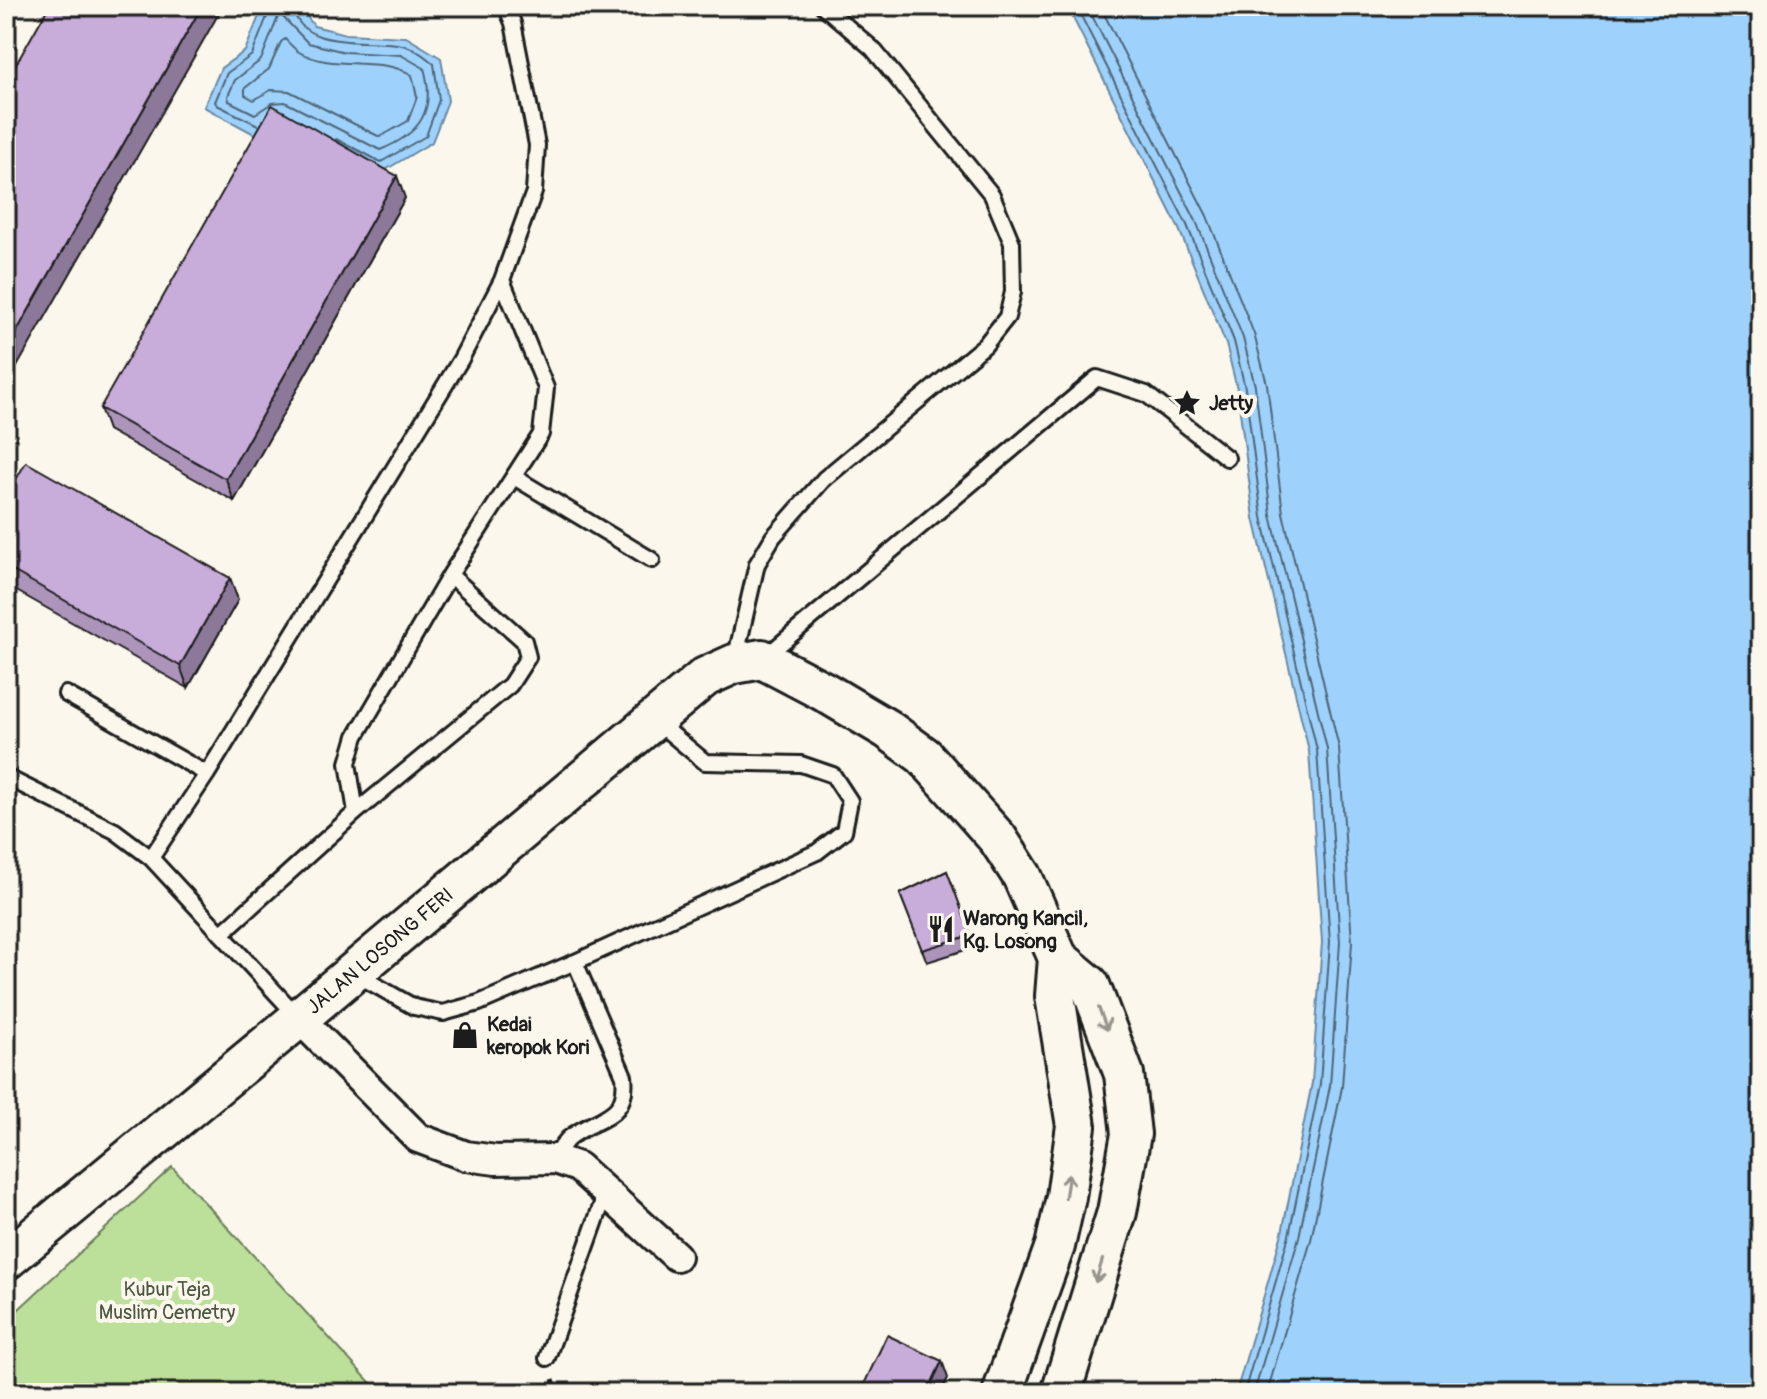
<svg xmlns="http://www.w3.org/2000/svg" width="1767" height="1399" viewBox="0 0 1767 1399" font-family="Pangolin,sans-serif">
<style>
.green{fill:#bce09a;stroke:#6c7e5b;stroke-width:2}
.water{fill:#9ed2fc;stroke:#6a89a2;stroke-width:2}
.lines{fill:none;stroke-linecap:round;stroke-linejoin:round}
.shore{stroke:#506576;stroke-width:2}
.lane-casing{stroke:#1c1c1c;stroke-width:20}
.street-casing{stroke:#1c1c1c;stroke-width:34}
.secondary-casing{stroke:#1c1c1c;stroke-width:44}
.path{stroke:#1c1c1c;stroke-width:5;stroke-dasharray:8 6;stroke-linecap:butt}
.lane{stroke:#fbf7ec;stroke-width:14}
.street{stroke:#fbf7ec;stroke-width:28}
.secondary{stroke:#fbf7ec;stroke-width:38}
.wall{fill:#ac94bb;stroke:#1c1c1c;stroke-width:2}
.shaded-wall{fill:#8c7899;stroke:#1c1c1c;stroke-width:2}
.building{fill:#c8acda;stroke:#1c1c1c;stroke-width:2}
.oneway{stroke:#97948e}
.labels{text-anchor:middle;dominant-baseline:central;stroke-width:8;stroke-linejoin:round;paint-order:stroke}
.poi-label{font-size:20px;font-weight:bold;fill:#1c1c1c;stroke:#fbf7ec;text-anchor:start}
.street-label{font-size:20px;fill:#1c1c1c;stroke:#fbf7ec}
.park-label{font-size:20px;fill:#4c5742;stroke:#fbf7ec}
</style>
<rect width="100%" height="100%" fill="#fbf7ec"/>
<filter id="ink" filterUnits="userSpaceOnUse"><feTurbulence type="fractalNoise" baseFrequency=".0125" numOctaves="2"/><feDisplacementMap in="SourceGraphic" scale="16" xChannelSelector="R" yChannelSelector="G"/><feConvolveMatrix kernelMatrix="1 2 1 2 8 2 1 2 1" color-interpolation-filters="sRGB"/></filter>
<g filter="url(#ink)">
<path class="green" d="M172 1167 380 1393H6V1321Z"/>
<path class="water" d="M257 6H299L314 26 346 34 406 37 441 58 448 101 432 142 382 172 258 136 204 107 221 68 245 51 261 11Z
M1067 6H1761V1393H1236L1282 1233 1312 1083 1322 942 1309 751 1254 518 1237 389 1226 344 1179 229Z"/>
<g class="lines">
<path class="shore" d="M293 6C298 52 371 38 402 45 413 47 426 57 434 64L439 100 426 136 381 162 336 139
M1076 6 1187 225 1234 341 1245 388 1262 517 1317 750 1330 942 1320 1084 1289 1235 1244 1393
M1087 6 1196 221 1243 338 1255 386 1271 515 1327 749 1340 942 1330 1086 1299 1237 1254 1393
M1100 6 1207 216 1254 334 1267 384 1283 513 1339 748 1352 942 1342 1087 1311 1240 1267 1393
M281 15 308 43 345 52 401 55 424 68C436 111 420 134 380 150L285 102 272 103 255 114 229 101 228 96 235 80 261 60 278 17Z
M285 39C289 43 294 49 299 52 334 72 379 55 412 75L417 97 408 121 380 137 289 91 271 90 254 100 245 95V88L269 69 281 42Z
M258 125 217 105 215 102 227 73 252 55 268 14 267 6"/>
<g class="lane-casing">
<path id="lane" d="M514 477 652 560
M765 657 1097 378 1146 394 1227 458
M735 660 757 564 773 537 824 479 985 345 1007 317 1013 292 1012 243 992 195 873 49 823 6
M66 694 207 774
M6 777 115 831 151 858 298 1017
M356 812 510 685 528 657 524 641 450 575
M151 858 207 774 461 359 502 280 534 192 537 145 513 23 506 6
M221 934 356 812 348 763 356 736 450 575 541 434 546 388 502 280
M354 973 414 1007 443 1013 479 1003 575 962 817 852 844 831 850 801 833 775 801 764 705 762 657 722
M555 1159C559 1152 563 1143 569 1138 597 1116 629 1120 624 1076L575 962
M547 1358 606 1192"/>
</g>
<g class="street-casing">
<path id="street" d="M299 1018 418 1138 466 1156 496 1160 555 1159 578 1167 676 1256"/>
</g>
<g class="secondary-casing">
<path id="secondary" d="M6 1260 299 1018 705 677 734 664 762 659 823 691 887 729 924 756 998 839 1022 876 1058 958 1090 985 1124 1074 1131 1134 1117 1212 1061 1393
M1002 1393 1055 1246 1066 1197 1076 1126 1055 996 1058 958"/>
</g>
<path class="path" d="M553 1379 557 1393"/>
<use href="#lane" class="lane"/>
<use href="#street" class="street"/>
<use href="#secondary" class="secondary"/>
</g>
<path class="wall" d="M405 198 234 501 108 430 100 408Z
M6 497 230 578 238 600 188 688 6 585Z
M947 871 975 947 927 962 900 894Z"/>
<path class="shaded-wall" d="M202 6H223L6 386V350Z
M397 176 405 198 234 501 226 479Z
M230 578 238 600 188 688 180 666Z
M942 1361 948 1378 941 1393H927Z"/>
<path class="building" d="M49 6H202L6 350V82Z
M272 105 397 176 226 479 100 408Z
M26 462 230 578 180 666 6 567V497Z
M947 871 971 935 922 950 900 894Z
M887 1335 942 1361 927 1393H860Z"/>
<defs><path id="oneway-shaft" d="M-6 0H5M1.5-3L5.5 0L1.5 3" fill="none" stroke-width="1.6" stroke-linecap="round" stroke-linejoin="round" transform="scale(2)"/></defs>
<g class="oneway">
<use href="#oneway-shaft" transform="translate(1103 1019) rotate(69)"/>
<use href="#oneway-shaft" transform="translate(1067 1186) rotate(-81)"/>
<use href="#oneway-shaft" transform="translate(1099 1271) rotate(107)"/>
</g>
</g>
<defs>
<g id="sight-bare" transform="scale(2.16)"><path d="M0-6L1.8-2.2L6-1.7L2.9 1.2L3.7 5.4L0 3.3L-3.7 5.4L-2.9 1.2L-6-1.7L-1.8-2.2Z" fill="#1c1c1c" stroke="#fbf7ec" stroke-width="2.5" paint-order="stroke"/></g>
<g id="restaurant-bare" transform="scale(2.16)"><path d="M-5-6h1v4h1v-4h1v4h1v-4h1v5L-1.5 .5V6h-2V.5L-5-1ZM5-6V6H3V1.5H1.5Q1.5-4 5-6Z" fill="#1c1c1c" stroke="#fbf7ec" stroke-width="2.5" paint-order="stroke"/></g>
<g id="shop-bare" transform="scale(2.16)"><path d="M-5-2.5h2.3a2.7 3.5 0 0 1 5.4 0H5L5.5 6h-11ZM-1.5-2.5h3a1.5 2.3 0 0 0-3 0Z" fill="#1c1c1c" stroke="#fbf7ec" stroke-width="2.5" paint-order="stroke"/></g>
</defs>
<g fill-rule="evenodd">
<use href="#sight-bare" x="1187" y="403"/>
<use href="#restaurant-bare" x="941" y="929"/>
<use href="#shop-bare" x="465" y="1035"/>
</g>
<g class="labels">
<g class="poi-label">
<text x="1209" y="403">Jetty</text>
<text x="963" y="918">Warong Kancil,<tspan x="963" dy="23">Kg. Losong</tspan></text>
<text x="487" y="1024">Kedai<tspan x="487" dy="23">keropok Kori</tspan></text>
</g>
<g class="street-label">
<text transform="translate(380 951) rotate(-40)">JALAN LOSONG FERI</text>
</g>
<g class="park-label">
<text x="167" y="1289">Kubur Teja<tspan x="167" dy="23">Muslim Cemetry</tspan></text>
</g>
</g>
<rect width="1767" height="1399" fill="none" stroke="#fbf7ec" stroke-width="32"/>
<rect x="16" y="16" width="1735" height="1367" fill="none" stroke="#1c1c1c" stroke-width="3" filter="url(#ink)"/>
</svg>
